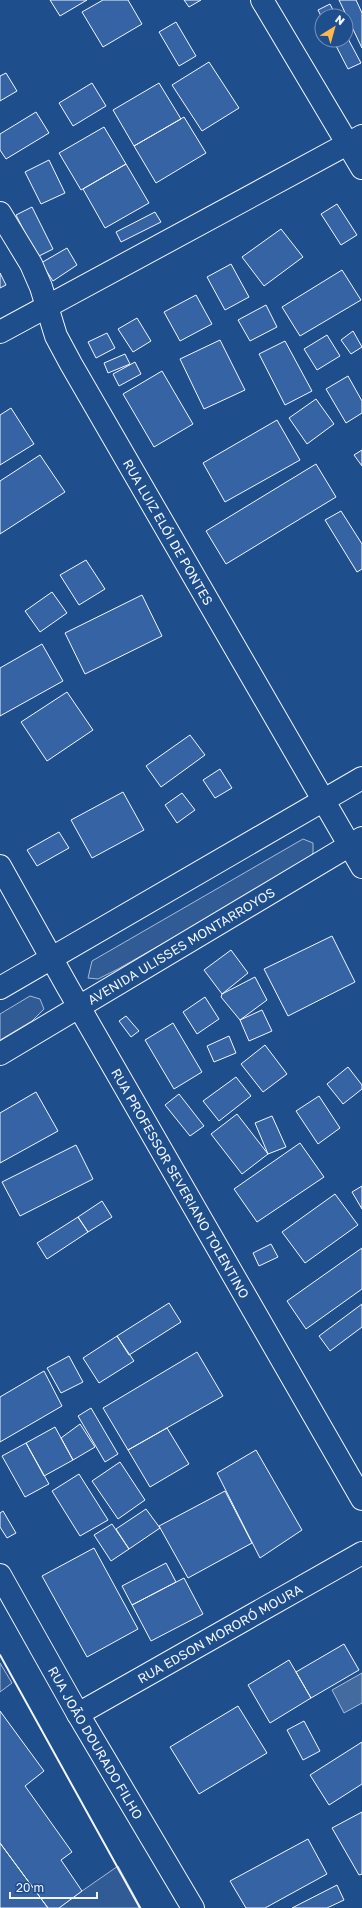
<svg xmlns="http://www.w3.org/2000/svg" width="362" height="1908" viewBox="0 0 362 1908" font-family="'Golos Text',sans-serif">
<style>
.built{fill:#305b95;stroke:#a8bbd7}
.water{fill:#446ba0;stroke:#a8bbd7}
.building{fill:#3563a3;stroke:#f2f6ff}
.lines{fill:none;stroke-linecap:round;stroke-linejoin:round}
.minor-casing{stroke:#f2f6ff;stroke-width:24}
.major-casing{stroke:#f2f6ff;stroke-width:24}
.minor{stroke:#1f4e8c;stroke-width:22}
.major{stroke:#1f4e8c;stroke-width:22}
.wall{stroke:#f2f6ff;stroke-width:2}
.labels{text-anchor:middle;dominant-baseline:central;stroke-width:3;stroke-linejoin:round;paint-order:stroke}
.street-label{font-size:13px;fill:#f2f6ff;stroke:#1f4e8c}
</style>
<rect width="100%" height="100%" fill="#1f4e8c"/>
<path class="built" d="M303 839 313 843V853L301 865 118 969 98 979 88 978 92 961Z
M30 996 40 999 44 1009 32 1021 0 1040V1014Z
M0 1663 12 1683 0 1692Z
M118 1866 141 1908H59L82 1891Z"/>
<path class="water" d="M362 1673V1703L344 1713 332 1690Z"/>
<path class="building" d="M50 0H87L60 16Z
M103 0H128L142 24 103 47 82 12Z
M184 0H201L189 7Z
M339 0H356L362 13V48Z
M330 4 336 16H322V18L318 10Z
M176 22 196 56 179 66 159 32Z
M346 35 361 63 348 69 333 40H346Z
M209 62 239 108 202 131 172 85Z
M6 73 17 91 0 101V76Z
M92 83 106 106 73 126 59 103Z
M159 83 181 119 134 146 113 110Z
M36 112 49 133 6 159 0 150V134Z
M184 117 206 153 156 183 134 146Z
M104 127 126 164 81 190 59 153Z
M49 160 65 193 41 204 25 172Z
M126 164 149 203 105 228 83 189Z
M337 204 357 235 341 245 321 214Z
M32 207 53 249 37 257 16 215Z
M155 212 161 222 121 242 116 232Z
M281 229 303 257 264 286 242 257Z
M67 248 77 265 53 281 41 263Z
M231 264 249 297 225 310 207 277Z
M342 270 361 300 300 336 282 307Z
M0 273 6 285 0 288Z
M196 295 212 324 180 341 164 312Z
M266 305 277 327 250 341 238 320Z
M137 318 151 341 133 352 118 329Z
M353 331 362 347 351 354 341 340Z
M107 333 115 348 96 358 88 342Z
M327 335 340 356 317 370 304 349Z
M220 340 245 390 204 409 180 359Z
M285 341 312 391 285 405 259 354Z
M125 354 130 364 108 373 104 363Z
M135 362 141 374 119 386 113 374Z
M162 371 193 424 154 447 123 394Z
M348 376 362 401V413L346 423 326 389Z
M316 399 334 424 307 444 289 418Z
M11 408 34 444 0 465V415Z
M277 420 300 460 225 502 203 463Z
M362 450V466L354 455Z
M40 455 65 492 0 534V481Z
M316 464 336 497 226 564 206 531Z
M341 511 362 544V569L357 572 325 520Z
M86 560 105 589 79 605 60 575Z
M52 592 67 613 40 632 25 611Z
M142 595 162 636 85 674 65 633Z
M42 644 63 681 0 716V668Z
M67 692 93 730 47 761 21 722Z
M190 735 205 755 161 787 146 766Z
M220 769 232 788 215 798 203 780Z
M123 792 144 830 92 858 71 820Z
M182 793 195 810 177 823 165 805Z
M59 832 69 848 37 866 27 850Z
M332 936 355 982 288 1016 264 969Z
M231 950 248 973 222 994 204 970Z
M255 977 267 1000 240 1020 221 997 222 994Z
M205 997 219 1019 197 1034 183 1012Z
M262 1010 272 1031 249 1041 240 1020Z
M126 1016 139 1031 131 1037 119 1021Z
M173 1023 202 1072 174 1089 145 1040Z
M229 1036 236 1053 214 1062 207 1046Z
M265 1045 287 1074 263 1092 241 1064Z
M348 1067 362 1085V1089L343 1104 327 1084Z
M236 1077 251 1096 219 1121 203 1101Z
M36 1092 58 1131 0 1163V1113Z
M179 1094 204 1126 190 1136 165 1105Z
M319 1096 340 1128 318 1144 296 1111Z
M237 1114 268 1154 242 1174 211 1134Z
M272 1116 286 1147 268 1154 255 1123Z
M300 1143 324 1177 257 1222 234 1189Z
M76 1145 93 1179 20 1216 2 1182Z
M362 1186V1209L352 1192Z
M335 1194 358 1225 305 1263 282 1232Z
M102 1201 112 1217 88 1232 78 1217Z
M78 1217 88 1232 47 1259 37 1243Z
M271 1244 278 1257 259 1266 253 1253Z
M362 1248V1289L306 1329 287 1301Z
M169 1303 181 1322 129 1355 117 1336Z
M362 1304V1327L330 1351 319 1336Z
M117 1336 134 1361 99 1383 83 1358Z
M197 1352 223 1396 128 1450 103 1408Z
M69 1356 83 1382 61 1393 47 1368Z
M44 1371 62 1406 0 1442V1397Z
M91 1408 118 1454 105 1462 78 1416Z
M80 1424 95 1447 73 1460 61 1438Z
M55 1427 73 1460 44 1476 26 1443Z
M167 1428 189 1464 150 1487 128 1450Z
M26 1443 49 1484 25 1497 2 1456Z
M256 1450 302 1530 260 1558 217 1473Z
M120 1462 145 1500 118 1519 92 1481Z
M79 1474 108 1520 80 1536 52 1491Z
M225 1491 252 1543 188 1578 159 1526Z
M146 1509 160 1528 129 1549 116 1529Z
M3 1511 16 1533 7 1538 0 1527V1513Z
M112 1524 129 1549 111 1561 94 1535Z
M94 1548 138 1629 87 1657 42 1576Z
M166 1563 176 1582 132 1605 122 1586Z
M184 1578 203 1614 151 1641 132 1605Z
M344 1644 359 1670 311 1698 296 1672Z
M289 1660 311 1698 270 1723 248 1685Z
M238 1706 267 1753 199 1794 170 1747Z
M0 1711 44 1771 25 1786 72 1852 61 1860 82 1891 59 1908H48L0 1843Z
M304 1721 320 1751 303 1760 287 1730Z
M362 1742V1784L329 1805 310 1775Z
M362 1812V1874L359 1875 332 1828Z
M308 1839 327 1874 265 1908H246L230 1881Z
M0 1843 48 1908H0Z
M337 1885 344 1900 327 1908H292Z"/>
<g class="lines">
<g class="minor-casing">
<g id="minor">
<path d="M262 0 362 168"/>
<path id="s1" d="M0 213 31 264 41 287 56 336 71 364 362 867"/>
<path d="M0 332 362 136"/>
<path id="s2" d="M0 866 67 986 362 1499"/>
<path id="s3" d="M0 1575 78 1714 193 1908"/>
<path id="s4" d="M78 1714 362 1553"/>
</g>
</g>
<g class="major-casing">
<g id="major">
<path d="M0 988 362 778"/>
<path id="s5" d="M0 1054 362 838"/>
</g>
</g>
<use href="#minor" class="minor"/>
<use href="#major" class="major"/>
<path class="wall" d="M0 1655 140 1908"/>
</g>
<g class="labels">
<g class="street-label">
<text stroke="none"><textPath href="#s1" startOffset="362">RUA LUIZ ELÓI DE PONTES</textPath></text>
<text stroke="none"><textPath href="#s5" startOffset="211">AVENIDA ULISSES MONTARROYOS</textPath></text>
<text stroke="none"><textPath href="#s2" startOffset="365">RUA PROFESSOR SEVERIANO TOLENTINO</textPath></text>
<text stroke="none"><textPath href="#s4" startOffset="163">RUA EDSON MORORÓ MOURA</textPath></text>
<text stroke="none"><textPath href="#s3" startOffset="193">RUA JOÃO DOURADO FILHO</textPath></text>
</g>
</g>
<g transform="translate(334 28) rotate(37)"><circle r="19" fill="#1f4e8c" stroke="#7391ba"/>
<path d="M0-3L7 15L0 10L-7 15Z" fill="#ffb74d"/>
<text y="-6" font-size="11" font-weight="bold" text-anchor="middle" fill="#f2f6ff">N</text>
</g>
<path d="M10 1892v6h87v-6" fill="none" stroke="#f2f6ff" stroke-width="2"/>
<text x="16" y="1892" font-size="12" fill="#f2f6ff" stroke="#1f4e8c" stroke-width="3" paint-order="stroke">20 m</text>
</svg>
